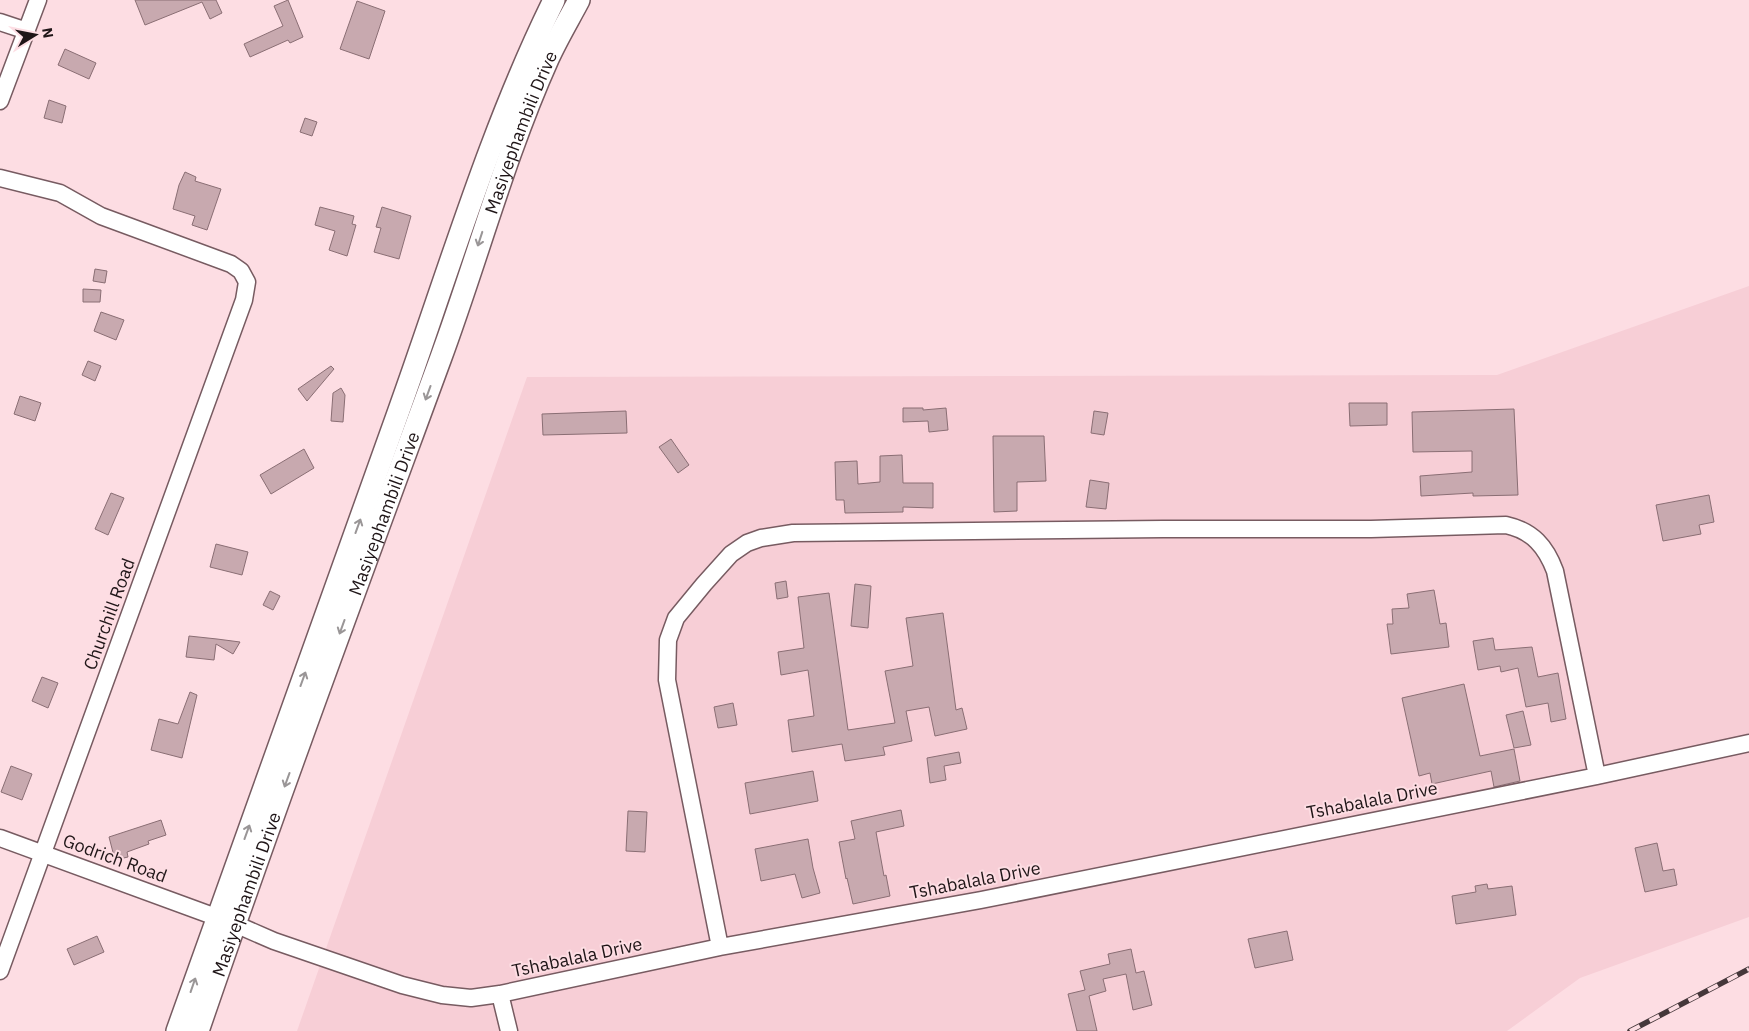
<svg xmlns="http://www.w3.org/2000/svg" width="1749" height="1031" viewBox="0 0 1749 1031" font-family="'IBM Plex Sans',sans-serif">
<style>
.built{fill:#f7ced6}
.building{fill:#c8a9af;stroke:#8a6e74}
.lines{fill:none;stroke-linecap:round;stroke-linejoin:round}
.minor-casing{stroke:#775b61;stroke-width:19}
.major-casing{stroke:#775b61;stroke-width:24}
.minor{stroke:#fff;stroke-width:16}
.major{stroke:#fff;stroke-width:21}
.rail-casing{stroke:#45373a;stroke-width:5.5}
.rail{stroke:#fddde3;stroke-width:4;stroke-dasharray:11;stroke-linecap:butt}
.oneway{stroke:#9a9697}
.labels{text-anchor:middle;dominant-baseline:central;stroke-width:4;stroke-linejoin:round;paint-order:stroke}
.street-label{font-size:18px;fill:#1f1517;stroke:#fddde3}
</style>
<rect width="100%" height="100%" fill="#fddde3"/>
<path class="built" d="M1749 286V917L1580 978 1507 1031H297L527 377 1497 375Z"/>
<path class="building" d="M135 0H216L222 13 210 19 202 2 145 25Z
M288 0 303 37 290 43 288 40 250 57 244 44 283 26 274 6Z
M357 1 385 11 369 59 340 49Z
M65 49 96 63 89 79 58 65Z
M49 100 66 106 62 123 44 118Z
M305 118 317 122 312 136 300 132Z
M185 172 196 177 195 181 221 189 207 230 192 225 195 216 173 209 179 185Z
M320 207 354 216 352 224 356 225 347 256 329 250 335 231 315 225Z
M382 207 411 216 399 259 374 252 381 228 376 227Z
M95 269 107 271 105 283 93 281Z
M83 289 101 290 100 302H83Z
M101 312 124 320 116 340 94 331Z
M88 361 101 366 95 381 82 375Z
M331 366 334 369 307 401 298 389Z
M341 388 345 395 343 422 331 421 333 393Z
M20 396 41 403 35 421 14 414Z
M1349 403H1387V425L1350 426Z
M903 408H923V410L946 408 948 430 929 432 928 421 903 422Z
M1514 409 1518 495 1473 496V493L1421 496 1420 476 1472 472V451L1413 452 1412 412Z
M626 411 627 433 543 435 542 414Z
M1094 411 1108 413 1104 435 1091 433Z
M993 436H1044L1046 481 1017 482V511L994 512Z
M671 439 689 465 678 473 659 447Z
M304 449 314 468 271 494 260 475Z
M902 455 903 483H933V508L903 507V512L845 513 844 500H836L835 462 857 461 858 484 880 482V456Z
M1090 480 1109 483 1106 509 1086 507Z
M111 493 124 498 108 535 95 529Z
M1709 495 1714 522 1699 525 1701 534 1663 541 1656 505Z
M216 544 248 552 242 575 210 567Z
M786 581 788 597 777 599 775 583Z
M855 584 871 586 868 628 851 626Z
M1434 590 1440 624 1446 623 1449 647 1391 654 1387 624H1393L1392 609 1409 608 1407 594Z
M270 591 280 596 273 610 263 605Z
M829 593 848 730 895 723 885 671 913 666 906 618 943 613 956 710 962 708 967 729 935 736 929 707 906 711 912 741 883 747 885 755 845 761 842 744 792 752 788 720 814 716 808 670 781 675 778 652 804 648 798 597Z
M189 636 217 639 240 642 233 654 216 644 214 660 186 657Z
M1493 638 1495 650 1532 647 1538 677 1558 673 1566 719 1551 722 1548 703 1526 707 1518 668 1501 672 1500 666 1478 670 1473 641Z
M42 677 58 683 48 708 32 701Z
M1464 684 1480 756 1514 749 1520 781 1494 787 1491 771 1432 784 1430 773 1419 776 1402 698Z
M190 692 197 695 182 758 151 750 159 719 178 724Z
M733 703 737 725 718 728 714 707Z
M1523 711 1531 745 1514 748 1506 715Z
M959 752 961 763 944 766 946 780 930 783 927 758Z
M11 766 32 774 22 800 1 792Z
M813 771 818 801 750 814 745 783Z
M901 810 904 826 876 832 884 876 886 875 890 896 853 904 847 878 846 879 839 842 855 839 851 821Z
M628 811 647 812 645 852 626 851Z
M161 820 166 835 148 841 149 844 127 852 128 857 115 860 109 837Z
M808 839 813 868 820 893 802 898 795 874 761 881 755 849Z
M1657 843 1663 871 1674 869 1677 885 1645 892 1635 848Z
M1487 884 1488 889 1512 886 1516 915 1456 924 1452 896 1476 892 1475 886Z
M1287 931 1293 960 1255 968 1248 939Z
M97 936 104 952 74 965 67 949Z
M1131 949 1136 973 1144 971 1152 1005 1133 1010 1126 974 1103 979 1106 991 1089 996 1097 1031H1077L1068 994 1085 990 1080 971 1110 964 1108 954Z"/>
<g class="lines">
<g class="minor-casing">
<path id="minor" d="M0 22 27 31
M0 101 38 0
M0 178 60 193 101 216 231 264 241 271 247 282 244 300 0 971
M0 838 235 924 274 941 402 985 442 995 471 998 500 994 720 947 981 900 1597 776 1749 743
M720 947 667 680 668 640 676 618 704 584 731 554 747 543 761 538 793 533 1163 529H1371L1506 525C1533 531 1546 547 1555 571L1597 776
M500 994 509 1031"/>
</g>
<g class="major-casing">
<g id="major">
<path d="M177 1031C249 824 325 619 398 413 448 274 489 132 554 0"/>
<path id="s1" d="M198 1031C275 806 358 583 440 360 477 260 504 157 548 59 557 39 569 19 579 0"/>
</g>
</g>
<use href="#minor" class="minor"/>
<use href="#major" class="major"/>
<g class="rail-casing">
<path id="rail" d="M1630 1031 1749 969"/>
</g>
<use href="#rail" class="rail"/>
</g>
<defs><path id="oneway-shaft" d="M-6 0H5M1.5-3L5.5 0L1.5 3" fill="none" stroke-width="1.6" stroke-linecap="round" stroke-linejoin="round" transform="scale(1.25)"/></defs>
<g class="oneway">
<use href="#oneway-shaft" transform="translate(480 239) rotate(108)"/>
<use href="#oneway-shaft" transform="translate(428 393) rotate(110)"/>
<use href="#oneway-shaft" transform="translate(358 526) rotate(-70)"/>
<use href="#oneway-shaft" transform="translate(342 627) rotate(110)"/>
<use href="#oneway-shaft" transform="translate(303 679) rotate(-70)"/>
<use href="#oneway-shaft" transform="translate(287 780) rotate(110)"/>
<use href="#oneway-shaft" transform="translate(247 832) rotate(-70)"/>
<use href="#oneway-shaft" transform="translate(193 985) rotate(-71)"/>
</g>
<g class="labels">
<g class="street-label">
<text stroke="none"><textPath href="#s1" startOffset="955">Masiyephambili Drive</textPath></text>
<text stroke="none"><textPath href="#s1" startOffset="550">Masiyephambili Drive</textPath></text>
<text transform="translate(109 614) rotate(-70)">Churchill Road</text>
<text transform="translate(1372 800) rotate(-11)">Tshabalala Drive</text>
<text transform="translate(115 858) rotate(20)">Godrich Road</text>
<text transform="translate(975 880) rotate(-11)">Tshabalala Drive</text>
<text stroke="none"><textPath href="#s1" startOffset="145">Masiyephambili Drive</textPath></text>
<text transform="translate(577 957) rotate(-12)">Tshabalala Drive</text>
</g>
</g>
<g transform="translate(35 35) rotate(80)" stroke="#fddde3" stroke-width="4" paint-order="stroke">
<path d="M0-4L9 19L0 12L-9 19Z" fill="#1f1517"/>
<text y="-8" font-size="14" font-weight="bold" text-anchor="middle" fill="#1f1517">N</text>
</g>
</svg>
